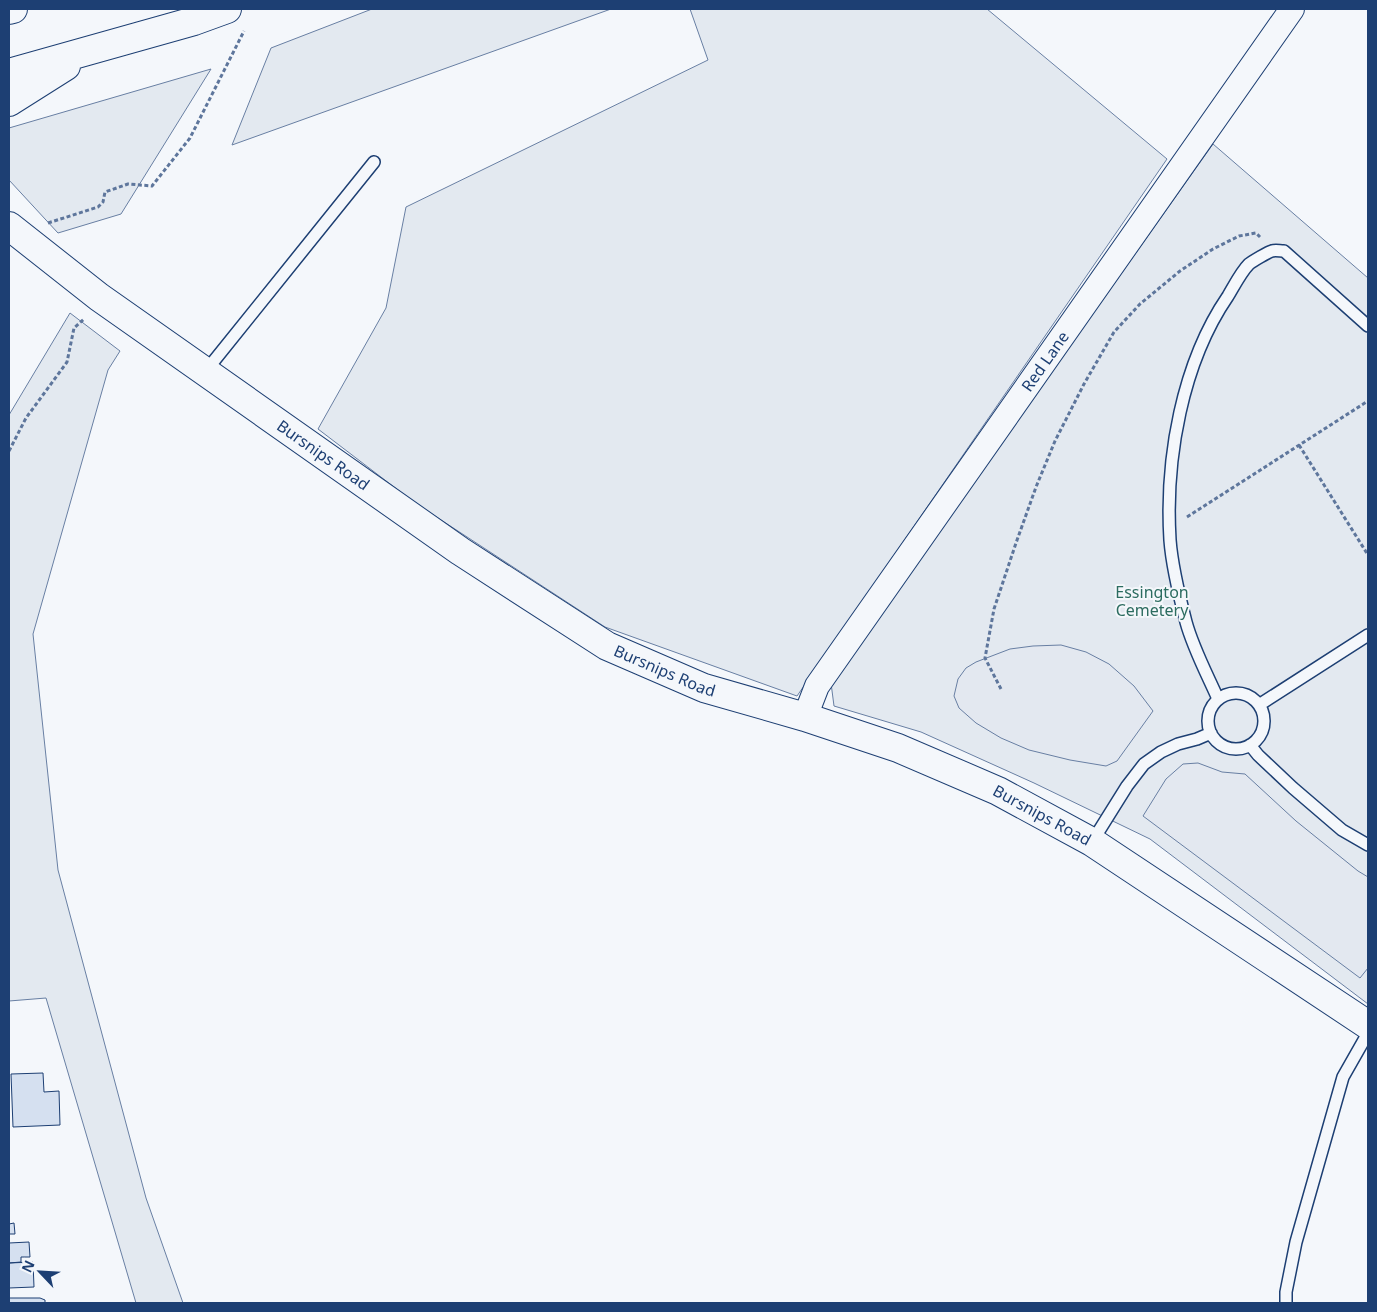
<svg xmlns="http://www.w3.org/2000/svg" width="1377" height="1312" viewBox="0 0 1377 1312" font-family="'Noto Sans',sans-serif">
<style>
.green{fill:#e3e9f0;stroke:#687fa3}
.parking{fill:#e3e8f0;stroke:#687fa3}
.building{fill:#d5e0f0;stroke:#1d3f73}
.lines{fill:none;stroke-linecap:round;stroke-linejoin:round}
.service-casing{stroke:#1d3f73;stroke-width:14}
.minor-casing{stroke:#1d3f73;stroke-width:26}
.primary-casing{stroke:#1d3f73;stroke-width:30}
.motorway-casing{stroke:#1d3f73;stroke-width:30}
.path{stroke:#5e769c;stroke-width:3;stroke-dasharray:4 2.5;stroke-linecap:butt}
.service{stroke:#f4f7fb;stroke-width:11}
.minor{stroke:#f4f7fb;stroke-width:24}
.primary{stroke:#f4f7fb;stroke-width:28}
.motorway{stroke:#f4f7fb;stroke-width:28}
.labels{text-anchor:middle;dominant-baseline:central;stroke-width:4;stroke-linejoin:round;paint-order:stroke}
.street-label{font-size:16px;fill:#1d3f73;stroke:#f4f7fb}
.park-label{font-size:16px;fill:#2c6c60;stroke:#f4f7fb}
</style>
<rect width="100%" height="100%" fill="#f4f7fb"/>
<path class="green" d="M372 9H611L232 145 271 48Z
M690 9H987L1167 159 797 696 605 627 415 503 318 429 386 308 406 207 708 60Z
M211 69 121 214 58 233 9 180V128Z
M1213 144 1368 278V1004L1150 839 1034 783 921 732 834 706 831 683Z
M70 313 120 351 108 370 33 634 58 870 146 1198 183 1303H136L46 998 9 1001V415Z"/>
<path class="parking" d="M1061 645 1086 652 1109 664 1134 686 1153 711 1117 761 1106 766 1070 760 1029 750 1001 738 976 723 959 708 954 696 958 679 966 668 976 662 1010 649 1033 646Z
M1198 763 1222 772 1245 774 1296 821 1358 871 1368 877V968L1360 978 1143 816 1166 779 1183 764Z"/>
<path class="building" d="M43 1073 44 1092 59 1091 60 1125 13 1127 11 1074Z
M14 1223 15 1234H9V1224Z
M29 1242 30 1257H21V1262L9 1263V1243Z
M33 1262 34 1287 9 1288V1263Z
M9 1298H40L45 1300V1303H9Z"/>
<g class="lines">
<g class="service-casing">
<path id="service" d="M205 372 374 162
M1208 721a28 28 0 1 1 56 0a28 28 0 1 1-56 0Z
M1218 699C1207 674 1193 648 1186 622 1179 595 1172 567 1170 540 1165 459 1182 363 1228 296 1234 286 1241 272 1249 264 1253 261 1268 252 1272 251 1275 250 1280 251 1284 251L1368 326
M1259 705 1368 635
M1250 745 1258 755 1293 788 1342 830 1368 845
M1092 842 1127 786 1144 764 1161 752 1178 744 1197 739 1211 733
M1286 1303V1292L1296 1242 1343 1077 1368 1033"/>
</g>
<g class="minor-casing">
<g id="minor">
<path id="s1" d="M805 717 817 686 1292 9"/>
</g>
</g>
<g class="primary-casing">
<g id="primary">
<path id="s2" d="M9 226 99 297 460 551 607 646 704 688 805 717 898 748 998 791 1092 842 1368 1025"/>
</g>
</g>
<g class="motorway-casing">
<path id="motorway" d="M9 10 13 9
M9 73 194 21 227 9
M9 102 66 66"/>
</g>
<path class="path" d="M48 223 98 207 103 202 105 192 128 184 152 186 190 138 244 31
M1299 445 1368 555
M9 451 26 418 67 362 74 328 84 319
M1187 517 1368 401
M1001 689 985 658 994 609 1016 543 1036 487 1055 441 1084 384 1114 332 1140 304 1180 271 1213 249 1239 236 1256 233 1260 237"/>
<use href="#service" class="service"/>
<use href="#minor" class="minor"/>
<use href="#primary" class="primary"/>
<use href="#motorway" class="motorway"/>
</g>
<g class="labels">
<g class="street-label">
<text stroke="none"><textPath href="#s1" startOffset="430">Red Lane</textPath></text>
<text stroke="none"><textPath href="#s2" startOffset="389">Bursnips Road</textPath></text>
<text stroke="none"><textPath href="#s2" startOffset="794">Bursnips Road</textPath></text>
<text stroke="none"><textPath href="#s2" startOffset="1199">Bursnips Road</textPath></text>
</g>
<g class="park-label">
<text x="1152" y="592">Essington<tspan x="1152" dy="18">Cemetery</tspan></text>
</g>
</g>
<rect width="1377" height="1312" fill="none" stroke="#1d3f73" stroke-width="20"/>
<g transform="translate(40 1272) rotate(295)" stroke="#f4f7fb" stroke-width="4" paint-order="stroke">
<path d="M0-4L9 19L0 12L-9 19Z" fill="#1d3f73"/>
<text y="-8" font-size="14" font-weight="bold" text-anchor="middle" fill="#1d3f73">N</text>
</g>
</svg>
